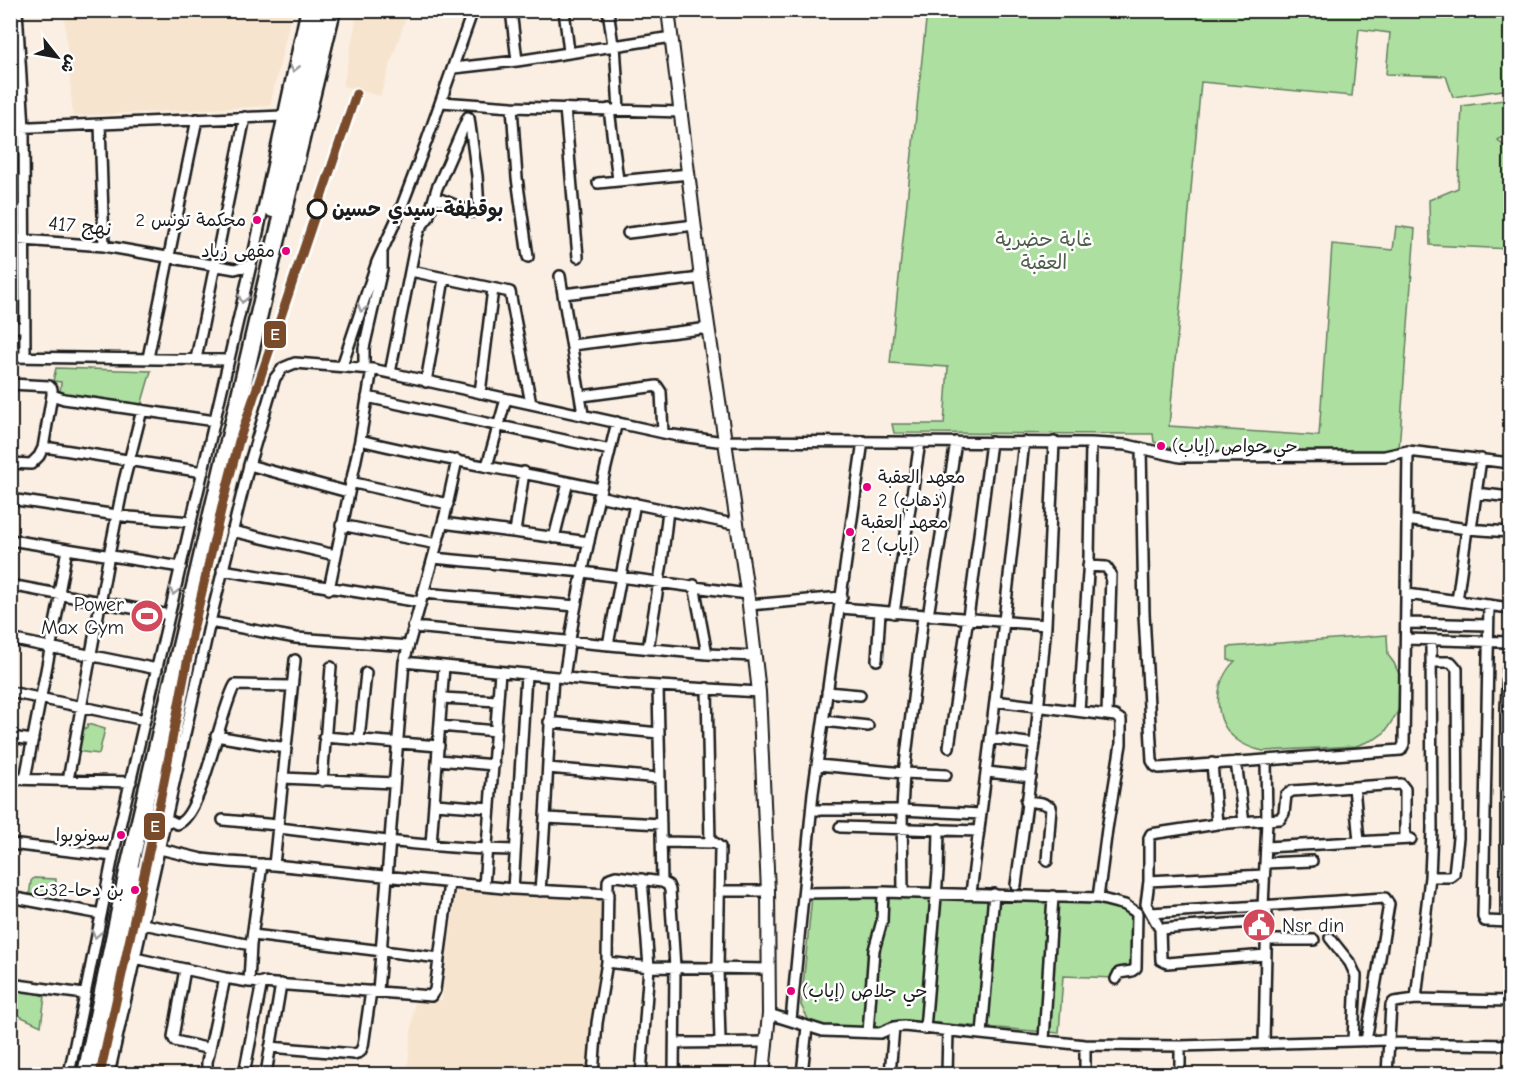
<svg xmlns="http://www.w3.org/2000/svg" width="1521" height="1085" viewBox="0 0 1521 1085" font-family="'Comic Neue','Playpen Sans Arabic',sans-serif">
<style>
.built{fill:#f6e4ce}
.green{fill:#acdfa0;stroke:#647e5e;stroke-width:1.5}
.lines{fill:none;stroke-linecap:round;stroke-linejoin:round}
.street-casing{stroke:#1c1c1c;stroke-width:14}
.secondary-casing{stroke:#1c1c1c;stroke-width:16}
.highway-casing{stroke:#1c1c1c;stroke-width:21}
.street{stroke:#fff;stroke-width:9}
.secondary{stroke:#fff;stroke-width:12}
.highway{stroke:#fff;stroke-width:16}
.rail{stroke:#1c1c1c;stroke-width:2;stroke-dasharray:9 4.5;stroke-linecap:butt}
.rail-1-casing{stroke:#fff;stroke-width:14}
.rail-1{stroke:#7a4b2a;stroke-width:9}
.oneway{stroke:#999}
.stop-dot{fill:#fff;stroke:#1c1c1c;stroke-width:3}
.bus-dot{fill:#e5007d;stroke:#fff;stroke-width:2}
.labels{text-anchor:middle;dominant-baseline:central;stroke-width:5;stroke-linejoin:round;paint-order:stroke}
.bus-label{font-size:18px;fill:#1c1c1c;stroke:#fff;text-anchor:end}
.stop-label{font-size:20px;font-weight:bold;fill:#1c1c1c;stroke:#fff;text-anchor:start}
.street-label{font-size:20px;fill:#1c1c1c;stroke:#fff}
.park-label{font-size:20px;fill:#4e604a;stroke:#fff}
.poi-label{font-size:20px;fill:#1c1c1c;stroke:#fff;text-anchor:end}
.line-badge{stroke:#fff;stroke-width:2}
.badge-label{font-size:16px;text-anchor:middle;font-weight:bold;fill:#fff}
</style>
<rect width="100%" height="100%" fill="#faefe2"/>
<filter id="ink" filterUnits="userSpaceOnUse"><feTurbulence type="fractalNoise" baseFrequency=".0167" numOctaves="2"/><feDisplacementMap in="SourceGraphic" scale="12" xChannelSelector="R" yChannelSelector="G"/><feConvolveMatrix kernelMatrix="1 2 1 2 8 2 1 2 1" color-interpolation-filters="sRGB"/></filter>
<g filter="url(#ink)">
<path class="built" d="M64 11V10L292 11 270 106 73 116Z
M358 11H408L380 96 343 86Z
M459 886 600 900 607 904 589 1074H407L415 997 442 1000 456 890Z"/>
<path class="green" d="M927 11H1510V89L1453 97 1446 76 1386 74 1390 33 1359 29 1352 96 1201 82 1169 426 1319 436 1332 244 1393 250 1396 226 1415 229 1399 449 1345 454 1177 450 1154 442 1153 434 894 433 892 424H944L948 367 890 363Z
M1510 99V134L1506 135 1498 140 1510 153V249L1430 245 1429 200 1458 188 1462 106Z
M56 368 151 371 140 409 60 393 61 382 53 381Z
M1387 635 1388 655 1394 663 1402 681 1400 705 1397 713 1385 732 1375 739 1356 746 1263 751C1254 749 1245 746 1237 740 1212 721 1213 682 1235 661L1228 660V647Z
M81 723 83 725 84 728H87L88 724 105 729 99 754 75 751Z
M34 878 56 879 55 901 29 898 31 881Z
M812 896 1098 900 1136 912 1134 969 1115 978 1063 976 1059 1033 898 1020 884 1029 815 1027 808 1019 801 1005Z
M13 988 45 996 41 1026 11 1012Z"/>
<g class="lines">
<g class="street-casing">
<path id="street" d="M17 10 24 128 25 357
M511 10 517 61
M564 10 569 52
M608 10 613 45
M615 44 619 110
M454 68 517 61 672 37
M441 102 512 107 681 112
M512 107 517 178 528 257
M565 108 578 257
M609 109 618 180
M100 124 104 246
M10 128 283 116
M598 183 689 174
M435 197 472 212 479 210 477 176 469 118
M628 233 695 225
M10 239 104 246 235 269 251 265
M411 271 510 292 531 404
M560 276 583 414
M563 294 701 278
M10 327H25
M572 345 709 328
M10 357 229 360
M148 358 197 119
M196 359 245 117
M342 366 377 262 398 216 427 140 473 10
M364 368V348L382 269V253
M390 373 417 236 420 228 428 218 437 188 468 117
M426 382 444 279
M10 384 49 386 52 389V395L64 399 215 421
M480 393 493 289
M582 396 657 386 661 392 663 433
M367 397 610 450
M360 440C439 460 520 471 600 489
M43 448 52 395
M1141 448 1144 614 1152 761 1155 766 1159 768 1401 750 1404 744 1408 451
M10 463 31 464 39 456 43 448H51L203 472
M249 465 348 492
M487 466 506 399
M350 482 448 504
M1476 493 1510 497
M598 496 738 525
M10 499 130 517 191 522
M1407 520 1467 529 1510 532
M443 523 589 542
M341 525 437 544
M1471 529 1481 459
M232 531 335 555
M515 532 524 472
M554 538 568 482
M10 540 181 567
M433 558 583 572 747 594
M1088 566 1106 567 1111 574 1107 715
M222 570 420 602
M10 585 169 615
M694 585 707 654
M329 589 360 440 372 369
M59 593 67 549
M423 593 576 606
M1407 594 1510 608
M1457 601 1467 529
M749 605 842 597
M1489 605 1483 917 1485 921 1510 922
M841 608 1046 625
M894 613 920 442
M928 616 956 442
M210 622 296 638 408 646
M1407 623 1488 625
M413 627 707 654 755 656
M10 639 157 669
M1406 639 1510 642
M608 645 635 503
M648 649 662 563 668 510
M877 660 880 612
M404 662 627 684 759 692
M564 678C576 592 596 507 617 422
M658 686 662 882
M707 688 710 843
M10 692 145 720
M827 692 860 695
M442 698 498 701
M995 701 1115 716 1121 720V744L1107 829 1098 898
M1079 711 1089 558 1091 443
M824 721 868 726
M549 722 659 733
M440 726 496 731
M216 736 286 748
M10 737 33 740
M324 737 439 746
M991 738 1035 744
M359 739 366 673
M949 747 972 589 991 442
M438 760 494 765
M1236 762 1244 822
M1212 763 1217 824
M818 765 904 773 946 775
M548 768 659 778
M987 772 1031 777
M283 778 394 783
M10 779 131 782
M25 779 61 593
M68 780 109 555 124 481 142 410
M322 781 331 667
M1354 787 1359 841
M1026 801 1042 803 1051 807 1047 861
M435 804 490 808
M812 810H902L981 814
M546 818 661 824
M167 819 177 824C202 818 220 710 235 685L292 686
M223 820 278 825
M840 827 979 831
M278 828C357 837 436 849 515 850
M663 842 715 843 720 847 718 969 720 1041
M10 844 113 856
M431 845 444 666
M1266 847 1411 839
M160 849 202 859 230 862 274 865 513 889 609 894
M1265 863 1312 861
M274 865 295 660
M1430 877H1450L1454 874 1458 838 1457 669 1451 662H1431
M1149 881 1264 875
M1016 885 1035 744 1046 625 1054 442
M484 886 500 672
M513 889 526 675
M540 891C546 819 548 748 553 677
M719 891H768
M903 891 902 810 904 773 923 616
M804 893 883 892
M971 893 995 701 1024 442
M10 897 101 914
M1263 907 1267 821 1266 761
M1151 913 1385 898 1389 904 1366 1041
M1506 922V708L1508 670 1510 666
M143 924 251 945
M1160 929 1266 921
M253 935 439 958
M1330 938 1350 963 1356 976 1353 1041
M1266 940H1314
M1266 955 1167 963 1161 960 1160 929 1146 904 1149 881V838L1151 834 1217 824 1280 819 1284 813 1286 795 1292 791 1401 784 1405 789V839
M135 958 225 978 249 982 431 996 435 990 449 883
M607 962 649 967 768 969
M185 969 173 1037 175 1041 210 1049
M249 982 251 945 262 864
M10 984 84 994
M378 991 404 662 445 515 457 460
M1416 999 1430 877 1432 829 1431 640
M769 1014 823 1031 880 1033 894 1027 904 1026 1085 1045 1180 1046 1389 1040
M791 1020 813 793 863 441
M925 1029 938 872 939 829
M868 1033 874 950 882 921 883 892 1098 898 1125 905 1137 913 1136 968 1132 971 1119 973 1116 979
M982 1034 994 894
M1044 1040 1053 896
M675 1043 767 1042
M1264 1043 1267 906
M1389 1043 1510 1045
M1085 1045V1074
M270 1047 354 1054 360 1052 363 1046 371 991
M69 1074 113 856 251 265 306 10
M96 1074 137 871
M109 1074 210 622 249 465 275 378 283 368 295 363 372 369 673 435 717 441 1091 443 1127 445 1180 457 1385 456 1408 451 1510 463
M207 1074V1062L225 978
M244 1074 262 982
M266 1074 281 984
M593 1074 597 1023 607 962 608 881 610 878 616 876 662 882 668 885 670 890 675 967 674 1074
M641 1074 649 967 642 879
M802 1074 807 1027
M890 1074 894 1027
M947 1074 948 1031
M1180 1074V1046
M1387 1074 1391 1005 1394 1002 1416 999 1510 1001"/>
</g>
<g class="secondary-casing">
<path id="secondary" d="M668 10 701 278 749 605 759 692 768 891 769 1014 763 1074"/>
</g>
<g class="highway-casing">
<path id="highway" d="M273 209 318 10
M86 1074 128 872 271 263 332 10"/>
</g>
<use href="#street" class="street"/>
<use href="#secondary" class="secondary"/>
<use href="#highway" class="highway"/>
<path class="rail" d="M194 626 206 592"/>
<g class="rail-1-casing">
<path id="rail-1" d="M100 1074 161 797 194 626 223 502 239 441 356 94"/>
</g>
<use href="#rail-1" class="rail-1"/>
</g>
<defs><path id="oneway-chevron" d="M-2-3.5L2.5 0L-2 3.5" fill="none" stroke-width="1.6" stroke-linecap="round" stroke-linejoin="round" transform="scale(1.5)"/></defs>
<g class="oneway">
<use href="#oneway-chevron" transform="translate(294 68) rotate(103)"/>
<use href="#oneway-chevron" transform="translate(243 299) rotate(103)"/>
<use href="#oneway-chevron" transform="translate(362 308) rotate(108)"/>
<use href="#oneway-chevron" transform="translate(174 591) rotate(104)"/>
<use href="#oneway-chevron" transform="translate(96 934) rotate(102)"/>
</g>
</g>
<defs>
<g id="stadium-disc" transform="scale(1.725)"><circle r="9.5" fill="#d1495b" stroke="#fff"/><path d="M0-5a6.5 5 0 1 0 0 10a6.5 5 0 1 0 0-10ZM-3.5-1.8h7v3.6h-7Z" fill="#fff"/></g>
<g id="civic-disc" transform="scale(1.725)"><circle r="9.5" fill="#d1495b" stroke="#fff"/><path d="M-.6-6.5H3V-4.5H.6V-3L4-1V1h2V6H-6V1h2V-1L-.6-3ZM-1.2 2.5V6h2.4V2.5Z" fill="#fff"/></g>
</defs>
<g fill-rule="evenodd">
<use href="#stadium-disc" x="147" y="616"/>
<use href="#civic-disc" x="1259" y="925"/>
</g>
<circle class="stop-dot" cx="317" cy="209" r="9"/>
<g class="bus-dot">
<circle cx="257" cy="220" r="5"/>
<circle cx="286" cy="251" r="5"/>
<circle cx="1161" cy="446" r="5"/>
<circle cx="867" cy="487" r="5"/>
<circle cx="850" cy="532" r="5"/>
<circle cx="121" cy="835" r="5"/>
<circle cx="135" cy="890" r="5"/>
<circle cx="791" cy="991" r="5"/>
</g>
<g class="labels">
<g class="bus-label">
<text x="246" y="220">محكمة تونس 2</text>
<text x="275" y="251">مقهى زياد</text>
<text x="1172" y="446" text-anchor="start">حي حواص (إياب)</text>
<text x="878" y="477" text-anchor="start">معهد العقبة<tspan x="878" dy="23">2 (ذهاب)</tspan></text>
<text x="861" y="522" text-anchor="start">معهد العقبة<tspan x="861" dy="23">2 (إياب)</tspan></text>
<text x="110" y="835">سونوبوا</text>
<text x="124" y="890">بن دحا-32ت</text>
<text x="802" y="991" text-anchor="start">حي جلاص (إياب)</text>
</g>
<g class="stop-label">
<text x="332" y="209">بوقطفة-سيدي حسين</text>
</g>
<g class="street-label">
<text transform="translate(80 226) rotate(6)">نهج 417</text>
</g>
<g class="park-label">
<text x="1044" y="239">غابة حضرية<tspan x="1044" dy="23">العقبة</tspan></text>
</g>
<g class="poi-label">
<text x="124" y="604">Power<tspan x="124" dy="23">Max Gym</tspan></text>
<text x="1282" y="925" text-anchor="start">Nsr din</text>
</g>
</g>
<g class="line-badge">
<rect x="263" y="320" width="24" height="29" rx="6" fill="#7a4b2a"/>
<rect x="143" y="812" width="23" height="29" rx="6" fill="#7a4b2a"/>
</g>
<g class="badge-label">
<text x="275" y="340">E</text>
<text x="155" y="832">E</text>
</g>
<rect width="1521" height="1085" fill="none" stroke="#fff" stroke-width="36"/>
<rect x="18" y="18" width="1485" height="1049" fill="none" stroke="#1c1c1c" stroke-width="2" filter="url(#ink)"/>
<g transform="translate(57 57) rotate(121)" stroke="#ffffff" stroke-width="4.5" paint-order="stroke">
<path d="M0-4.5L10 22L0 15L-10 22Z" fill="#1c1c1c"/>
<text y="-9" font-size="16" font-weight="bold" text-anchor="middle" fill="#1c1c1c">ش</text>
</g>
</svg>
